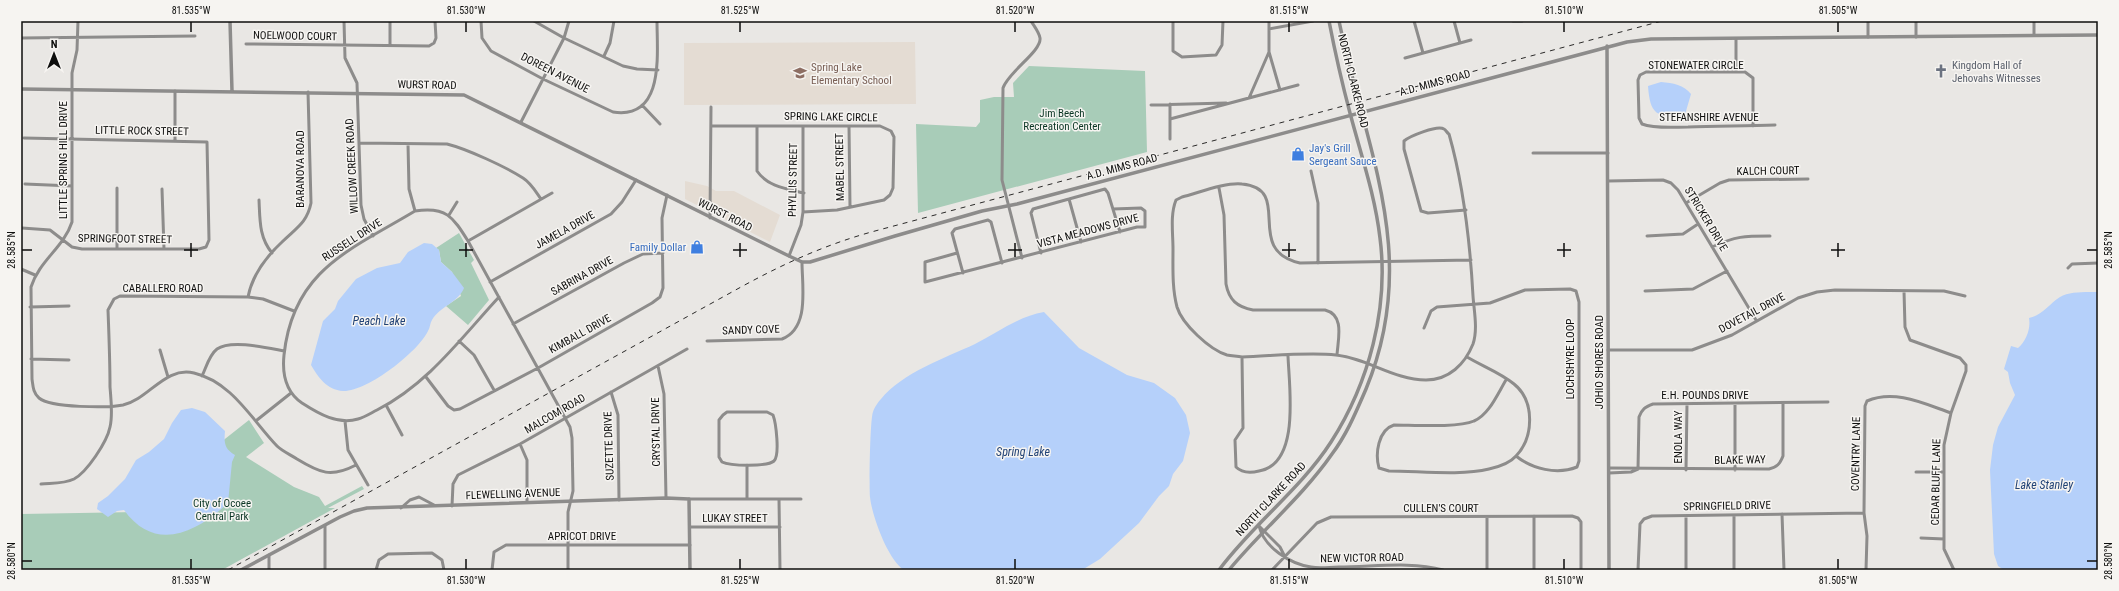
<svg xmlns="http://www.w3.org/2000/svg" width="2119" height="591" viewBox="0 0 2119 591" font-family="'Roboto Condensed',sans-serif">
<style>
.built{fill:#e4dcd3}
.green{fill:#a8ccb8}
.water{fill:#b5d0fa}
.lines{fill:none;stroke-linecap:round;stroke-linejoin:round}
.minor{stroke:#8d8c8b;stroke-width:3}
.tertiary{stroke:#8d8c8b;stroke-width:3.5}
.rail{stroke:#2b2a29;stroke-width:1;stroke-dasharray:5 5;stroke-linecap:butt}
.ticks{fill:none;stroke:#0e0e0d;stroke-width:1.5}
.labels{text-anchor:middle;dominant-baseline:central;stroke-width:3;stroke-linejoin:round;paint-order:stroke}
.street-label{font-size:11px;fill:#0e0e0d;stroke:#f6f4f1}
.worship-label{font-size:11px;fill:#5b616d;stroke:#f6f4f1;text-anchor:start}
.education-label{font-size:11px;fill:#785e54;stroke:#f6f4f1;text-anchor:start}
.park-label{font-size:11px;fill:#0b3624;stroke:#f6f4f1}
.shop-label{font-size:11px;fill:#366cbe;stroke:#f6f4f1;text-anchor:start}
.water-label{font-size:12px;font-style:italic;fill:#224376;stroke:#f6f4f1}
.neatline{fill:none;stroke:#0e0e0d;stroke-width:1.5}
.ticks-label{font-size:10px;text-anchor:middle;fill:#0e0e0d}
</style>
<rect width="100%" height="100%" fill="#e9e7e4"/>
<path class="built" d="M915 42 916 104 684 105V43Z
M685 181 707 186 716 191H734L780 215 770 242 685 199Z"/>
<path class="green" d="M1029 66 1145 71 1147 152 918 213 916 124 976 127 980 122V100L994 97H1014L1013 83Z
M459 233 474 260 471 263 489 300 468 325 446 306 461 296 452 272 441 262 439 250 436 248Z
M249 420 264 443 246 457 294 487 319 497 325 506 362 486 364 489 328 508H335L222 570H21V514L137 512 145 502Z"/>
<path class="water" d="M1661 82C1673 83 1684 85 1691 94L1684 118C1656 117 1650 114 1648 86Z
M424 243 432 244 439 250 441 262 452 272 464 288C458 303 440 306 432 320 430 323 430 328 428 331 418 352 367 392 343 391 327 390 318 377 311 365L323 321 335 309 338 301 356 279 377 268 400 263 408 252Z
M2098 292V570H2004L1998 566 1994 554 1990 470 1993 445 1998 427 2015 395 2010 383 2008 372 2004 369 2011 346 2018 348C2026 341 2031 329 2029 318 2043 315 2049 304 2060 297 2070 291 2087 292 2098 292Z
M1044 312 1079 348 1127 375 1154 383 1175 398 1186 415 1190 433 1183 461 1173 474 1169 486 1159 496 1139 523 1100 559 1082 570H904C888 560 872 516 870 497 869 487 870 419 873 412 874 408 878 402 881 399 902 373 945 358 975 344 997 333 1019 316 1044 312Z
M192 408 205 412 225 431C224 442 224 449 235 455L232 462 228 503C196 533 155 553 124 510L117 511 108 517 97 509 98 503 108 496 125 479 136 460 149 452 164 439 172 423 181 410Z"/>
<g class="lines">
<path class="minor" d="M78 21 77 50 72 73V222C64 247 39 261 31 287L32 379C33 386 33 393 39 398 51 408 108 408 123 405 149 399 165 366 194 373 232 382 252 420 277 446 282 451 291 455 297 459 320 473 331 478 356 465
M344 21 345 58 357 83 361 205 364 219 373 236
M390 21V45
M481 21 482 38 491 51 543 79 613 112C665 120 657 54 657 21
M534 21 564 38 623 66 637 69 658 70
M1173 21V51L1182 57 1216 55 1222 45 1223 21
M1269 21V52L1280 90
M1414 21 1423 53
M1454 21 1460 43
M1513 21H1522
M1868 21V37
M1916 21V37
M2034 21V35
M1269 29 1313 21
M21 38 195 36
M1736 39V72
M246 44 429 46 434 43 436 38 435 21
M604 56 610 43 614 21
M1405 58 1471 40
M175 91V141
M1249 98 1269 52
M1170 104V139
M642 105 660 124
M1151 105 1226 103
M1170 119 1298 85
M521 122 564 38 569 21
M711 126H880L891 131 894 137 893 188 890 195 884 200 837 210 803 212
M757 126V171C768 187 787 189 804 193
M849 126 850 207
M1753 126V78L1745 72H1646L1640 75 1638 80 1639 118 1642 124C1655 129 1674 127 1688 127 1717 126 1746 126 1775 125
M359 143 447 144C467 149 506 167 523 178 531 183 536 192 541 199
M408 144 409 189 415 211
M1533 153H1608
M1311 171 1318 203V263
M1608 181 1663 180 1671 183 1678 190 1756 320
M25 184 72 186
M117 188V249
M1219 188 1224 215 1226 284C1229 300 1237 307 1253 310H1325C1345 315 1338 339 1337 355
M162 189 164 249
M1069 199 1081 242
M259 200C260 220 259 237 272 253
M1686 203 1720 183 1729 180 1808 179
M1466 210 1428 213 1421 211 1404 149V141C1410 136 1437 125 1444 129 1446 130 1447 133 1449 134 1464 187 1470 241 1473 296 1474 311 1478 329 1473 344 1465 364 1449 380 1426 380 1394 380 1367 358 1336 355 1307 352 1272 356 1242 357 1237 356 1232 356 1227 355 1210 350 1182 324 1177 307 1172 288 1173 268 1173 249 1173 233 1170 215 1176 200L1182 197C1198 193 1226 182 1242 184 1295 189 1242 250 1300 263L1471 260
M449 215 457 202
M710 218 711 107
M22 228 50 230 72 247 82 249H199L206 247 209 240 207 142 24 138
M1647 236 1683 234 1698 224
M468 241 552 193
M1712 247C1736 236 1744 236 1770 236
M957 253 925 262V282L1137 227H1145V211L1141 208 1113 209
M1041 253 1031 213 1033 209 1105 189 1108 193 1120 232
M789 256 801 225 803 212V126
M1022 258 1002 180 1003 88C1008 72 1042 51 1040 38 1039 32 1034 26 1031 21
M2068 268 2072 264 2098 263
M21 269 35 275
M963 273 952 233 955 229 988 220 991 222 1002 263
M490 282 611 214 622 202 636 180
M1645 291 1693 289 1727 271
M1904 291 1905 327 1910 340 1960 358 1966 365V371L1951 413 1944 445V549L1954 570
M248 297C252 276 267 256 282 242 296 228 307 223 311 203L308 92
M499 297C461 338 428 384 377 410 371 413 365 417 358 419 338 425 319 414 302 403 286 392 282 374 284 355 293 270 350 250 415 211 446 206 453 217 468 241L570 427 572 438 573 491 568 512V570
M30 307 69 306
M513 324 624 263 643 254 663 253
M1424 328 1431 311 1437 307 1490 303 1525 290 1570 289 1576 291 1579 302V461L1577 467C1557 475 1532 469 1516 456
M459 341 474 355 494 390
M707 341 782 339C810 328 802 287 802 262
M160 350 168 377
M1608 350H1692L1732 335 1798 298 1817 292 1835 290 1944 291 1965 296
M1242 357 1243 428 1235 440 1236 467C1242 473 1251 473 1259 471 1301 464 1289 386 1288 356
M1467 357C1482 366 1501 373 1514 384 1535 401 1534 437 1516 456 1510 463 1498 467 1489 469 1461 476 1419 471 1389 471L1379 468C1375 454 1378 430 1394 425 1413 425 1458 428 1474 421 1489 415 1498 393 1506 380
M31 359 69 360
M658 366 664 394 666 498
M202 376C206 368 209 355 217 349 231 339 268 348 284 351
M426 377 448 406 454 410 460 409 538 368 652 303 660 297 663 288 662 218 667 195
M611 392 618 415 619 500
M1735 404V470
M386 405 402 435
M727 412H767L773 415C776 423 780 455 774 461 767 467 730 466 722 462L719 457V420L723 415Z
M257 420 291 393
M345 421 348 450 368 485
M520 444 527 460V502
M747 465V499
M1609 468 1769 469C1777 467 1780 464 1783 456V403
M1638 469 1639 417C1642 409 1645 407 1653 404L1828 402
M1686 470 1687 404
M1916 472H1944
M1609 473 1631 472 1638 469
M41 484C52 483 64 484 74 479 87 472 107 442 110 427 113 415 111 400 110 387 110 361 109 336 108 310L114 299 120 296 248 297 263 299 294 311
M689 499H801
M779 499 780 570
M452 506 453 484 458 475 520 444 687 349
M401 508 410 500 419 497 434 505
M1782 514 1784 570
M1734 515V570
M1686 516V570
M325 526V570
M1259 526C1264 547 1290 564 1311 567 1320 569 1330 567 1339 567 1373 567 1411 561 1443 570
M1259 526 1280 547 1284 555
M690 527H780
M1921 538 1944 539
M269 555V570
M376 570 379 560 388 554 432 553 442 560 444 570
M492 570 494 552 506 545H690
M1272 570 1317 523 1331 517 1572 516 1578 518 1581 522V570
M1487 570V517
M1534 570V516
M1638 570 1640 524 1644 519 1652 516 1864 513
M1866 570 1867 536 1864 513 1865 406 1867 401C1895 389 1925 404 1951 413"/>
<path class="tertiary" d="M230 21 232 91
M1607 46 1609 570
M21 89 464 95 789 256 802 262H810L895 236 982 211 1017 204 1627 42 1651 39 2098 35
M241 570 340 517 354 511 367 508 666 498 689 499 690 570
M1219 570C1253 524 1300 490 1331 442 1369 383 1389 308 1380 238 1375 195 1361 155 1350 113 1342 83 1335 52 1329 21
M1229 570C1262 530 1302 497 1332 454 1347 434 1356 412 1366 389 1421 256 1366 151 1339 21"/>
<path class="rail" d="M228 570 741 287C785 263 827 244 875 231L1662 21"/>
</g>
<path class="ticks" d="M191 22V32M466 22V32M740 22V32M1015 22V32M1289 22V32M1564 22V32M1838 22V32M191 243V257M466 243V257M740 243V257M1015 243V257M1289 243V257M1564 243V257M1838 243V257M22 250H32M184 250H198M459 250H473M733 250H747M1008 250H1022M1282 250H1296M1557 250H1571M1831 250H1845M2087 250H2097M191 559V569M466 559V569M740 559V569M1015 559V569M1289 559V569M1564 559V569M1838 559V569M22 561H32M2087 561H2097"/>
<defs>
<g id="church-bare" transform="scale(1.08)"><path d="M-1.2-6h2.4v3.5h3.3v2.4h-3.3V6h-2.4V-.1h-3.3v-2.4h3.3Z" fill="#6b7280" stroke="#f6f4f1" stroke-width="2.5" paint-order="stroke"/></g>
<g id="school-bare" transform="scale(1.08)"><path d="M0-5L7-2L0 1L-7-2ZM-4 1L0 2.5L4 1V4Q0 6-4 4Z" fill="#8d6e63" stroke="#f6f4f1" stroke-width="2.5" paint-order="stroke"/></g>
<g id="shop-bare" transform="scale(1.08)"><path d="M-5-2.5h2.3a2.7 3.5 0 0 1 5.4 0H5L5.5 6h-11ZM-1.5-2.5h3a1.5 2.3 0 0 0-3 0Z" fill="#3f7fe0" stroke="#f6f4f1" stroke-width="2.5" paint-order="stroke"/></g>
</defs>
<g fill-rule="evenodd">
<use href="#church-bare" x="1941" y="71"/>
<use href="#school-bare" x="800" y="73"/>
<use href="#shop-bare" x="1298" y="154"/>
<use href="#shop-bare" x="697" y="247"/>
</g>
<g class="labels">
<g class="street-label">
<text transform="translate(295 36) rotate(1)">NOELWOOD COURT</text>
<text x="1696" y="65">STONEWATER CIRCLE</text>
<text transform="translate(555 73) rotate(27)">DOREEN AVENUE</text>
<text transform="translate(1353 81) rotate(76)">NORTH CLARKE ROAD</text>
<text transform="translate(1435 83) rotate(-15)">A.D. MIMS ROAD</text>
<text transform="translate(427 85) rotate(1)">WURST ROAD</text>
<text transform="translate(831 117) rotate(1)">SPRING LAKE CIRCLE</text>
<text x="1709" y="117">STEFANSHIRE AVENUE</text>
<text transform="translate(142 131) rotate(1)">LITTLE ROCK STREET</text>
<text transform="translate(63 160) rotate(-90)">LITTLE SPRING HILL DRIVE</text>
<text transform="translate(352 166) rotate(-93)">WILLOW CREEK ROAD</text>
<text transform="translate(840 167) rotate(-91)">MABEL STREET</text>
<text transform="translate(1122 167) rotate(-15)">A.D. MIMS ROAD</text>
<text transform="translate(300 169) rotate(-90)">BARANOVA ROAD</text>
<text transform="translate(1768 171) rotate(-1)">KALCH COURT</text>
<text transform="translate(793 180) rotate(-89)">PHYLLIS STREET</text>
<text transform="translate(725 215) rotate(27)">WURST ROAD</text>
<text transform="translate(1706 219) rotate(59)">STRICKER DRIVE</text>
<text transform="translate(565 230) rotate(-29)">JAMELA DRIVE</text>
<text transform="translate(1088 231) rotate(-15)">VISTA MEADOWS DRIVE</text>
<text transform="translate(125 239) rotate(1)">SPRINGFOOT STREET</text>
<text transform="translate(352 240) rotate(-33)">RUSSELL DRIVE</text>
<text transform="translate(582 276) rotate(-29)">SABRINA DRIVE</text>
<text x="163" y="288">CABALLERO ROAD</text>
<text transform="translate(1752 313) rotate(-28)">DOVETAIL DRIVE</text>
<text transform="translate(751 330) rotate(-2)">SANDY COVE</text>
<text transform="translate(580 334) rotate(-29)">KIMBALL DRIVE</text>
<text transform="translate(1570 359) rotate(-90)">LOCHSHYRE LOOP</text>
<text transform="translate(1599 362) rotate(-90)">JOHIO SHORES ROAD</text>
<text x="1705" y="395">E.H. POUNDS DRIVE</text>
<text transform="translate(555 414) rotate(-30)">MALCOM ROAD</text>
<text transform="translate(656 432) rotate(-91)">CRYSTAL DRIVE</text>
<text transform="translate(1678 437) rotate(-90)">ENOLA WAY</text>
<text transform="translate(609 446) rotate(-92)">SUZETTE DRIVE</text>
<text transform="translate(1856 454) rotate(-89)">COVENTRY LANE</text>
<text transform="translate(1740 460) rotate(-1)">BLAKE WAY</text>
<text transform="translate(1936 482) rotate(-89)">CEDAR BLUFF LANE</text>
<text transform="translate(513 494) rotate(-2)">FLEWELLING AVENUE</text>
<text transform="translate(1271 499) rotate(-47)">NORTH CLARKE ROAD</text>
<text transform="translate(1727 506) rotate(-1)">SPRINGFIELD DRIVE</text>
<text x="1441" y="508">CULLEN'S COURT</text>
<text x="735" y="518">LUKAY STREET</text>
<text x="582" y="536">APRICOT DRIVE</text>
<text transform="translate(1362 558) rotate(-1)">NEW VICTOR ROAD</text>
</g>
<g class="worship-label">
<text x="1952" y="65">Kingdom Hall of<tspan x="1952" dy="13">Jehovahs Witnesses</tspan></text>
</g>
<g class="education-label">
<text x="811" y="67">Spring Lake<tspan x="811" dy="13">Elementary School</tspan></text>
</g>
<g class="park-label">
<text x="1062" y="113">Jim Beech<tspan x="1062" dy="13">Recreation Center</tspan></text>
<text x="222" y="503">City of Ocoee<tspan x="222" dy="13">Central Park</tspan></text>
</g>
<g class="shop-label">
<text x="1309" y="148">Jay's Grill<tspan x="1309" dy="13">Sergeant Sauce</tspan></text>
<text x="686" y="247" text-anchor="end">Family Dollar</text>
</g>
<g class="water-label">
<text x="379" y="321">Peach Lake</text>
<text x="1023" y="452">Spring Lake</text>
<text x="2044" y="485">Lake Stanley</text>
</g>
</g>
<rect width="2119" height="591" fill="none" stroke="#f6f4f1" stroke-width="44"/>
<g transform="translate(54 54)" stroke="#f6f4f1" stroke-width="3" paint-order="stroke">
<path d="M0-3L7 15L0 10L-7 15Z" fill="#0e0e0d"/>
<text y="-6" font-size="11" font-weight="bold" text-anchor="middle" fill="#0e0e0d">N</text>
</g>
<rect x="22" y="22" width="2075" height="547" class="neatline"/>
<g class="ticks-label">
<text x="191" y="14">81.535°W</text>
<text x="466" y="14">81.530°W</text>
<text x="740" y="14">81.525°W</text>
<text x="1015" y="14">81.520°W</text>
<text x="1289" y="14">81.515°W</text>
<text x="1564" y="14">81.510°W</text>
<text x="1838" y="14">81.505°W</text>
<text transform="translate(11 250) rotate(-90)" y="4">28.585°N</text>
<text transform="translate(2108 250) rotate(-90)" y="4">28.585°N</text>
<text transform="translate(11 561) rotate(-90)" y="4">28.580°N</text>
<text transform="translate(2108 561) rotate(-90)" y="4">28.580°N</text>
<text x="191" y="584">81.535°W</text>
<text x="466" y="584">81.530°W</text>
<text x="740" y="584">81.525°W</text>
<text x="1015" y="584">81.520°W</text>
<text x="1289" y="584">81.515°W</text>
<text x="1564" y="584">81.510°W</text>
<text x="1838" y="584">81.505°W</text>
</g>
</svg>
